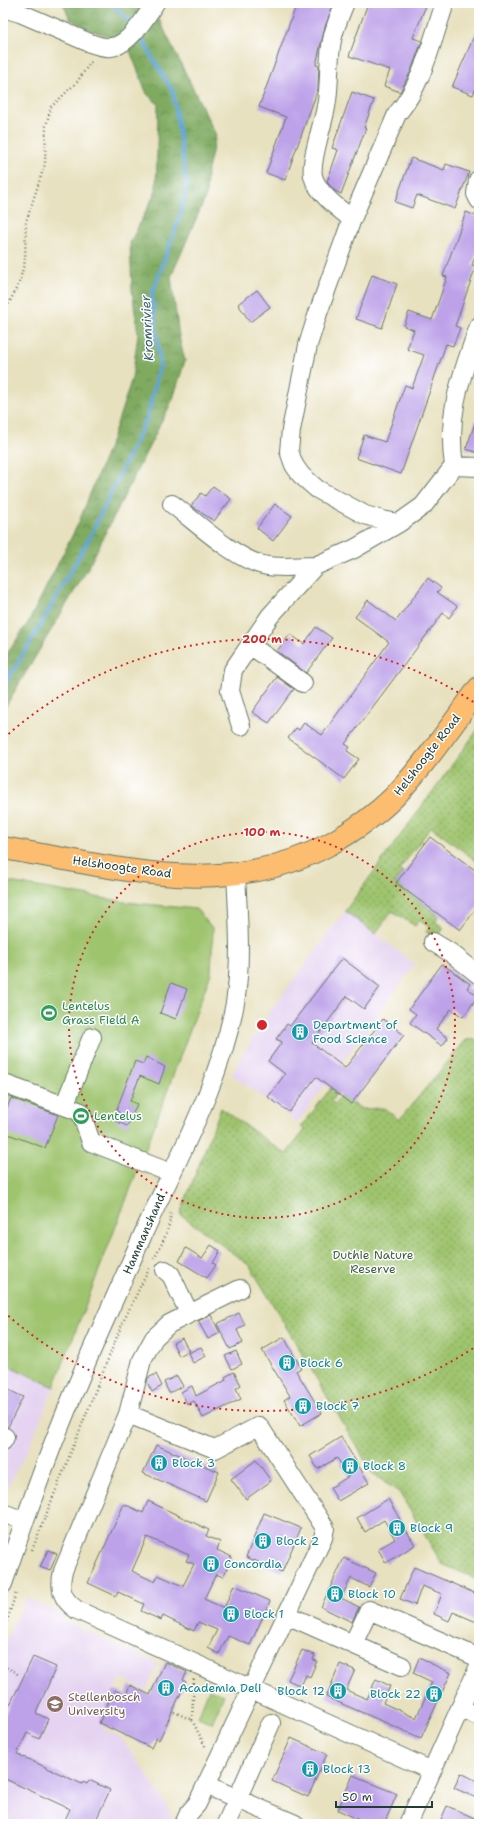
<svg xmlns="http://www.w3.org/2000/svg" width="482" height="1827" viewBox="0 0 482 1827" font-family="'Shantell Sans',sans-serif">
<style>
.built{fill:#e5d3f1}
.grass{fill:url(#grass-dots);stroke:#5f8051}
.forest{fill:url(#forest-crowns);stroke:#4f744a}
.garden{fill:#9fc46e;stroke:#5f8051}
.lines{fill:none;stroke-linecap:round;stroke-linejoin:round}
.stream{stroke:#61a5d6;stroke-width:4}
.building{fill:#bda2e9;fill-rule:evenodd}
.minor-casing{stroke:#657665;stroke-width:20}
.major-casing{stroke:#657665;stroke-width:24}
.path{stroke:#657665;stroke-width:2.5;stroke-dasharray:1 3;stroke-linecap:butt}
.minor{stroke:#fff;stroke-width:18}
.major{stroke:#fcbd6f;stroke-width:22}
.ring{fill:none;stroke:#d62828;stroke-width:2;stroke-dasharray:2 4}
.labels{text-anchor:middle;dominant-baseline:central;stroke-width:3;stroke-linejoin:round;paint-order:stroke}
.street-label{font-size:12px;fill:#1f3d34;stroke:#fff}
.leisure-label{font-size:12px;fill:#27864d;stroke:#fff;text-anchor:start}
.culture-label{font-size:12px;fill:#0d838f;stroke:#fff;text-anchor:start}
.park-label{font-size:12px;fill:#3f5f42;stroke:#fff}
.education-label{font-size:12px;fill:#785e54;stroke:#fff;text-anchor:start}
.water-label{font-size:13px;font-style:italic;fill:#36616d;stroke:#fff}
.centre{fill:#d62828;stroke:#fff;stroke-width:2}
.ring-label{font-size:12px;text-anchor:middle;font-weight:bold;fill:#d62828;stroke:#fff;stroke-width:3;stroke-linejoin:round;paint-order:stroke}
</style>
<defs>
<pattern id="grass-dots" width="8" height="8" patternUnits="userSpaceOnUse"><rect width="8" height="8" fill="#9fc46e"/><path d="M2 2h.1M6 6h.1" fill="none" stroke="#81a05b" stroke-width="1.8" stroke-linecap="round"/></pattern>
<pattern id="forest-crowns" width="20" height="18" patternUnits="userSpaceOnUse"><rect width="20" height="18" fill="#7faa61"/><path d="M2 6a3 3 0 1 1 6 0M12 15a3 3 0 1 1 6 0" fill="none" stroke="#678c51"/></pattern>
</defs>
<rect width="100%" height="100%" fill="#fff"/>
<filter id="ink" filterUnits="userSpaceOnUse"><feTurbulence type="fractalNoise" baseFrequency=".025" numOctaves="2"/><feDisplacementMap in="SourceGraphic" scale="8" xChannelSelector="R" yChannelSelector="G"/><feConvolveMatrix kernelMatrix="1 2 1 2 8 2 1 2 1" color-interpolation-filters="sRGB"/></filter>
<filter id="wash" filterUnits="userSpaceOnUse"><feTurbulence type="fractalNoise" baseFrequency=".012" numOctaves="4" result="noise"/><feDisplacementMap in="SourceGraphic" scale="16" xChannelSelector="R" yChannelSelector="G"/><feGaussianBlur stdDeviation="0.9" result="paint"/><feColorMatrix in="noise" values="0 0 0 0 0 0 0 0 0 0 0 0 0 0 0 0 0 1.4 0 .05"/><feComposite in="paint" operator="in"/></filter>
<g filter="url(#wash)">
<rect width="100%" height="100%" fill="#e8e1bf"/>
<path class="built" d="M345 911 415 964 297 1123 232 1075 243 1054 269 1013Z
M3 1363 54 1387 29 1447 3 1495Z
M26 1598 63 1615 65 1621 158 1664 146 1690 120 1678 99 1723 108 1732 121 1738 142 1767 170 1811 172 1816 169 1824H3V1647Z"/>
<path class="grass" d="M479 728V863L431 827 399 870 403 873 395 883 439 916 435 921 444 928 437 938 426 932 429 927 419 920 415 926 392 911 375 934 345 911Z
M479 1039V1580L442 1564 399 1492 373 1474 250 1266 180 1214 221 1108 286 1154 305 1130 301 1127 331 1088 337 1093 331 1101 334 1104 340 1096 362 1109 384 1108 399 1120 466 1040Z"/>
<path class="forest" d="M63 3H151L216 135 207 174 206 196 171 277 179 336 185 361 173 399 87 570 3 711V660L29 621 78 524 112 439 132 378 138 334 132 290 130 243 156 191 158 104 147 94 126 41 92 31 70 19Z"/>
<path class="garden" d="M3 881 125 902 196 909 213 929 211 973 145 1151 54 1387 3 1363Z
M209 1689 224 1695 212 1723 198 1717Z"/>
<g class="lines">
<path class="stream" d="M112 3 133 26
M3 687 39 628 91 535 148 415 160 364 152 294 179 219 187 187 173 92 138 33"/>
</g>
<g id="blocks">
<path class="building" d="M297 3H334L325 27 316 65 319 66 318 89 285 180 266 173 286 117 259 107Z
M368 3H427L413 38 422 41 411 71 400 92 384 86 390 70 349 56Z
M479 25V81L473 95 452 87Z
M352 92 374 100 364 128H366L341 194 335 191 327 182 338 150 332 148Z
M411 158 444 170 446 164 469 172 455 209 417 195 412 208 395 202Z
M466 212 479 217V247L472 265 476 266 455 326 460 328 453 346 446 344 401 474 356 458 364 435 385 442 405 385 412 388 424 355 407 349 414 330 404 326 409 312 432 320 447 277 443 276Z
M372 275 397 284 382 328 356 319Z
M257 290 270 307 250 322 238 304Z
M477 417H479V453L466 449Z
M213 486 231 499 214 521 191 506 201 493 205 496Z
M275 504 292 516 273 541 257 528Z
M428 578 441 588 437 592 457 606 449 618 443 613 345 744 350 747 347 751 359 759 344 779 288 738 296 728 299 730 304 723 322 735 389 642 355 617 368 600 396 621Z
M316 627 332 638 306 673 277 651 290 634 304 644Z
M277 677 294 689 269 723 252 712Z
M430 837 479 873V905L460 930 396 883Z
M342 958 380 987 364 1009 347 996 312 1043 345 1068 383 1019 404 1035 351 1104 316 1077 289 1112 268 1097 285 1074 268 1061 282 1042 276 1039 287 1024 290 1026Z
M442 964 470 984 467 988 478 996 463 1017 451 1009 436 1029 448 1038 442 1046 410 1023 416 1014 409 1009Z
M171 983 187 989 176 1019 160 1013Z
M146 1057 165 1067 159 1084 140 1076 130 1101 137 1104 127 1126 116 1121 119 1112 116 1111 135 1061 143 1064Z
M11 1098 58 1115 45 1148 3 1132V1118Z
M211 1245 220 1251 213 1263 216 1265 207 1278 179 1261 186 1248 202 1258Z
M239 1313 245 1325 237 1330 243 1343 230 1349 217 1324Z
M211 1315 220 1333 208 1339 198 1321Z
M284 1337 301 1368 296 1371 322 1413 300 1426 284 1400 290 1396 262 1350Z
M182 1338 189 1351 179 1356 173 1343Z
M201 1347 206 1356 193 1363 188 1353Z
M236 1351 242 1364 232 1369 225 1356Z
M234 1372 241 1385 236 1388 241 1399 203 1418 194 1401 187 1404 181 1392 192 1386 196 1396 226 1380 225 1377Z
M156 1374 162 1386 152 1392 147 1382 148 1378Z
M177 1376 183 1386 169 1393 164 1382Z
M3 1387 23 1397 8 1427H3Z
M341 1437 369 1483 338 1501 330 1488 349 1476 337 1458 318 1469 310 1456Z
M156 1445 219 1472 206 1501 143 1473Z
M256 1460 271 1481 246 1499 231 1479Z
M388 1499 415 1545 386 1563 378 1549 395 1539 384 1520 365 1532 357 1518Z
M148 1501 209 1530 206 1536 220 1542 217 1550 232 1557 223 1577 216 1574 204 1599 224 1608 234 1585 270 1601 250 1645 228 1636 219 1654 208 1648 217 1630 198 1622 194 1631 163 1616 161 1620 141 1611 144 1604 118 1592 116 1596 88 1583 124 1504 143 1513ZM147 1537 189 1555 186 1561 194 1564 183 1586 158 1575 155 1582 132 1571Z
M264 1513 301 1528 282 1572 246 1557Z
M48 1550 57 1554 50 1571 40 1567Z
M344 1558 376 1573 369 1587 351 1578 341 1598 359 1607 352 1622 321 1607Z
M414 1567 479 1595V1623L453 1612 449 1621 434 1614 442 1594 422 1586 415 1605 400 1599Z
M302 1650 315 1655 313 1660 317 1661 310 1677 306 1675 301 1686 288 1680Z
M33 1657 56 1667 36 1713 48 1719 39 1739 27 1733 17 1754 82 1784 83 1782 87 1784 89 1780 110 1790 94 1824H63L70 1809 3 1778V1719Z
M419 1658 451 1673 421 1738 326 1697 340 1664 355 1670 346 1690 367 1699 376 1679 390 1686 383 1703 416 1718 432 1682 413 1673Z
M165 1662 187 1672 183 1680 186 1682 159 1740 156 1738 151 1748 99 1723 114 1690 126 1695 130 1685 150 1695Z
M291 1738 327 1754 308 1797 272 1781Z
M461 1773 479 1782V1799L454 1788Z
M353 1775 397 1794 384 1824H368L338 1810Z
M447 1806 479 1820V1824H446L440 1822Z"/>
</g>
</g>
<g filter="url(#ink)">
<use href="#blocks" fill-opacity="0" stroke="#657665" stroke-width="1"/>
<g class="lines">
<g class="minor-casing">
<path id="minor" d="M345 3C339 17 333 31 331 46 328 67 330 87 326 107 323 125 310 160 313 176 317 193 339 209 352 219
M445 3C432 40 423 84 397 114L352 219 318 313 308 345 291 430 289 451 294 465 301 475 317 489 365 515 382 520 399 523 423 506 454 466 479 467
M3 8 20 13 90 43C96 45 104 48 111 47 128 46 147 16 155 3
M478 180 476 194 479 200
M454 466C446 412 462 375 479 326
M172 504C195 521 235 559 263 565 279 569 298 566 315 566
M250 645 303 683
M241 726 230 691 233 670 270 616 315 566 354 549 399 523
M433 942 451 953 479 975
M7 1085 81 1112 91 1142 171 1173
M64 1106 92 1037
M165 1270 171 1275 189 1313
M240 1289 169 1324 154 1338 142 1360 128 1414 63 1571C59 1588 61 1599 77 1610L432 1771
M128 1414 215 1449 259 1426 325 1528 323 1538 197 1804 189 1813 184 1824
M3 1441 5 1437
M3 1513 24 1521
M3 1584C26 1515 51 1445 80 1378 100 1329 123 1281 144 1232 178 1157 220 1084 235 1003 242 960 238 917 236 874
M287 1615 402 1666
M353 1644 369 1610 479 1658
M460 1708 479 1716
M206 1785 295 1824
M226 1824 271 1723
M408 1824 479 1666"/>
</g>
<g class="major-casing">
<path id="major" d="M3 848C114 866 224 902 330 844 353 831 375 816 394 797 425 764 452 725 479 688"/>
</g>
<path class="path" d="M3 315 19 283 25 261 26 222 45 164 46 126 51 107 77 82 92 60
M154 1259C162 1244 170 1229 171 1212
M32 1550 122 1324 150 1267
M3 1633 16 1593
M3 1666 16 1672 18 1675
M174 1712 192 1720 206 1748
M192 1720 194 1678"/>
<use href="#minor" class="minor"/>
<use href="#major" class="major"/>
</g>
</g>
<g class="ring">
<circle cx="262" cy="1025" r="193"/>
<path d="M478 1345A386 386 0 0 1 4 1312M4 738A386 386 0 0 1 478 705"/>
</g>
<defs>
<g id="stadium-disc" transform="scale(0.9)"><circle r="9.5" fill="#2e9e5b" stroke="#fff"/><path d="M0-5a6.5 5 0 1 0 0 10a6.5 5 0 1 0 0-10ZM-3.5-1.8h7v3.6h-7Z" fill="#fff"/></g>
<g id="building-disc" transform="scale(0.9)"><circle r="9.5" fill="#0f9aa8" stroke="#fff"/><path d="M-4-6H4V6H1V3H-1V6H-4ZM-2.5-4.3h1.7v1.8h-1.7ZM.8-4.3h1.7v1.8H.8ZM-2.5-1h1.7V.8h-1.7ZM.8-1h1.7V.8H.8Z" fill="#fff"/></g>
<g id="university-disc" transform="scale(0.9)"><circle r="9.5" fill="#8d6e63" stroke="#fff"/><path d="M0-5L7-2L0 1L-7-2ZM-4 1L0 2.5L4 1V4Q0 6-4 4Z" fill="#fff"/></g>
</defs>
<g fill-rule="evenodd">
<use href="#stadium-disc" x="49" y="1013"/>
<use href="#building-disc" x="300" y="1032"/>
<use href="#stadium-disc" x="81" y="1116"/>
<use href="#building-disc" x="287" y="1363"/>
<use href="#building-disc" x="303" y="1406"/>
<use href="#building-disc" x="159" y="1463"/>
<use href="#building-disc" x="350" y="1466"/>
<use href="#building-disc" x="397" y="1528"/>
<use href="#building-disc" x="263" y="1541"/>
<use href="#building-disc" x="211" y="1564"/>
<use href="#building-disc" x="335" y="1594"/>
<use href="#building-disc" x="231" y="1614"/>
<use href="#building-disc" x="166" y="1688"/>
<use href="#building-disc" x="338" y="1691"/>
<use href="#building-disc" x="434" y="1694"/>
<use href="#university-disc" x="55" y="1704"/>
<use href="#building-disc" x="310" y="1769"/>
</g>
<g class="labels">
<g class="street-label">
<text transform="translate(427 755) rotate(-52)">Helshoogte Road</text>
<text transform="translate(122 867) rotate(8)">Helshoogte Road</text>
<text transform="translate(144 1234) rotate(-66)">Hammanshand</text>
</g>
<g class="leisure-label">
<text x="62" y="1006">Lentelus<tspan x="62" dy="14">Grass Field A</tspan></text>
<text x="94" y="1116">Lentelus</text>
</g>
<g class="culture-label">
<text x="313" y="1025">Department of<tspan x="313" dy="14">Food Science</tspan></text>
<text x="300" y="1363">Block 6</text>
<text x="316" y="1406">Block 7</text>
<text x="172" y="1463">Block 3</text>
<text x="363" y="1466">Block 8</text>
<text x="410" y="1528">Block 9</text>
<text x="276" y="1541">Block 2</text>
<text x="224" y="1564">Concordia</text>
<text x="348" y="1594">Block 10</text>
<text x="244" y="1614">Block 1</text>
<text x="179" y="1688">Academia Deli</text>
<text x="325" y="1691" text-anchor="end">Block 12</text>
<text x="421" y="1694" text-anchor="end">Block 22</text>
<text x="323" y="1769">Block 13</text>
</g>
<g class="park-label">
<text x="373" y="1255">Duthie Nature<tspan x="373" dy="14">Reserve</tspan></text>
</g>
<g class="education-label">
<text x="68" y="1697">Stellenbosch<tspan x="68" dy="14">University</tspan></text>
</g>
<g class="water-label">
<text transform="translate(147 328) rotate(-93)">Kromrivier</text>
</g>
</g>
<circle cx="262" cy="1025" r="6" class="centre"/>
<g class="ring-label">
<text x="262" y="643">200 m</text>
<text x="262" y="836">100 m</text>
</g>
<rect width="482" height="1827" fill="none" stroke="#fff" stroke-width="16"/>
<path d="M336 1801v6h96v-6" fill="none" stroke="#1f3d34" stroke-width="2"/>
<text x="342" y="1801" font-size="12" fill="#1f3d34" stroke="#ffffff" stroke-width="3" paint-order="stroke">50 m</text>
</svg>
